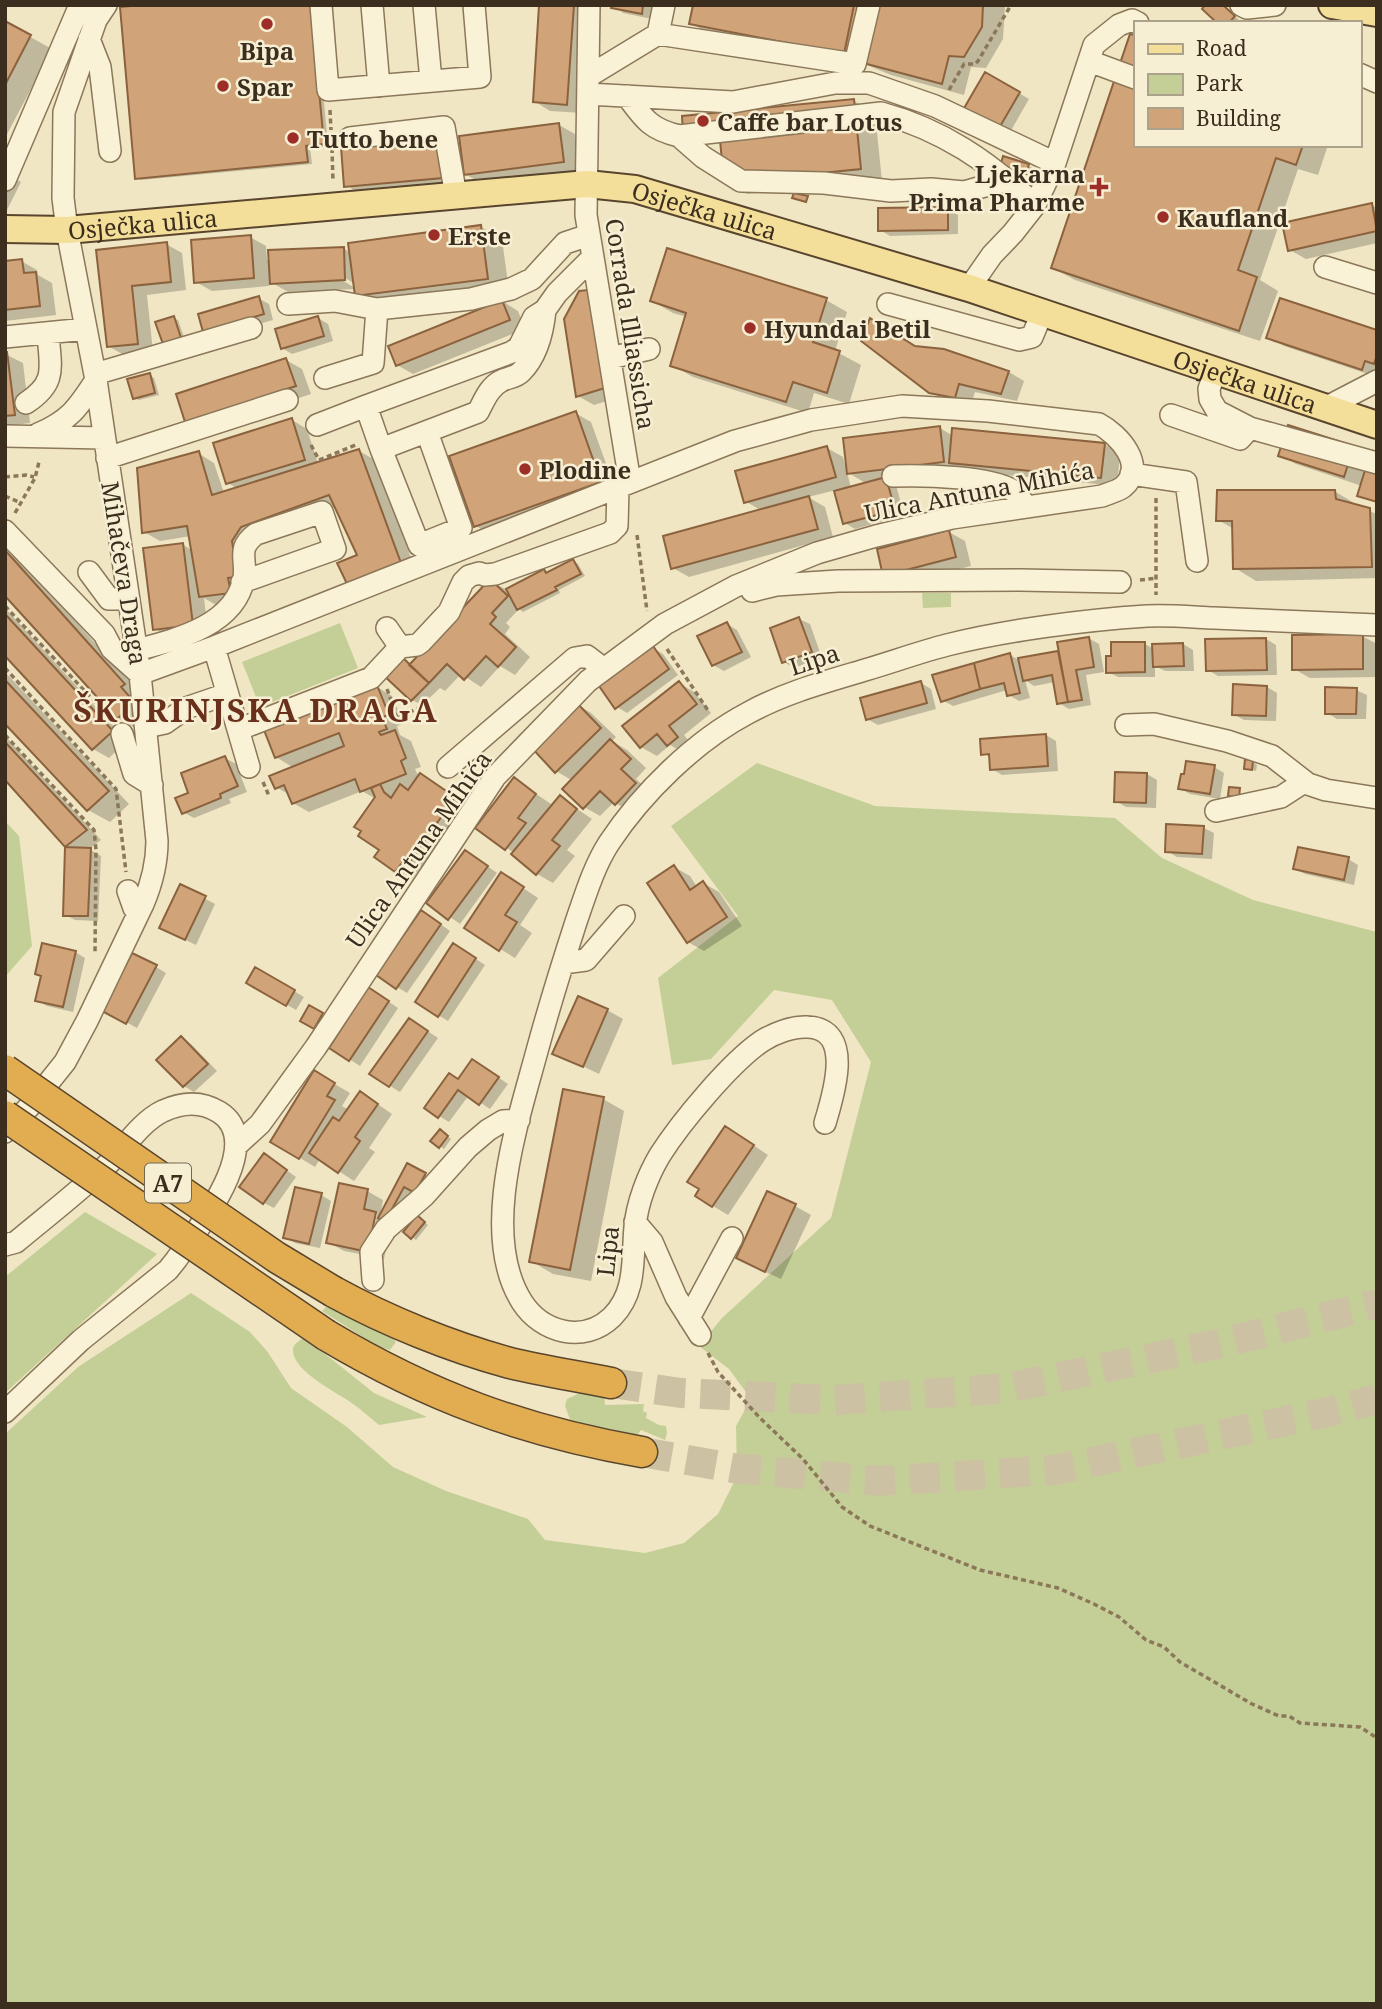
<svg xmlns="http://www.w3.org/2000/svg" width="1382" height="2009" viewBox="0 0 1382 2009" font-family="'Noto Serif',serif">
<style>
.green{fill:#c4cf97}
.shadow{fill:#0003;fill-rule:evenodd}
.building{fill:#d0a378;stroke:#8b623e;stroke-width:2}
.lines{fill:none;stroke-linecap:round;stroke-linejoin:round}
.highway-tunnel{stroke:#ccc1a2;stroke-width:30;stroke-dasharray:30 15;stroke-linecap:butt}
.minor-casing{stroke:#8b7759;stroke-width:24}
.major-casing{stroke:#59452d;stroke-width:30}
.highway-casing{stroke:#59452d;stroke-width:33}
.path{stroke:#8b7759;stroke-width:3.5;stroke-dasharray:5 3.5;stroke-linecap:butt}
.minor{stroke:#faf2d7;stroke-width:21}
.major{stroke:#f4df9a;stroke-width:26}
.highway{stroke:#e2ad51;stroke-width:30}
.highway-bridge-casing{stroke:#59452d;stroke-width:33;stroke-linecap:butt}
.highway-bridge{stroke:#e2ad51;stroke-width:30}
.poi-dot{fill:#9d2e27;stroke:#f7efd3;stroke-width:2.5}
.labels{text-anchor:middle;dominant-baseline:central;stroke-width:5;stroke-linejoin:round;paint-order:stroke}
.shield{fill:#f7efd3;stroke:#736854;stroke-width:2}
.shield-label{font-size:23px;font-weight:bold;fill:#3b2e1e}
.poi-label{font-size:24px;font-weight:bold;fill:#3b2e1e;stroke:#f7efd3;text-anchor:start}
.street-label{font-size:24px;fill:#3b2e1e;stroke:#f7efd3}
.district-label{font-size:32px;font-weight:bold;letter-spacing:2px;fill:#69311b;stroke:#f7efd3}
</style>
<rect width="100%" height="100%" fill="#f0e6c3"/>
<path class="green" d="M922 593H951V607L923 608Z
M340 623 358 668 260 707 242 662Z
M757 763 875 806 1115 818 1162 858 1253 900 1377 932V2004H5V1434L78 1367 191 1293 250 1332 267 1351 291 1388 347 1427 393 1467 446 1491 528 1519 545 1540 645 1553 684 1543 718 1514 737 1476 736 1426 751 1399 729 1369 699 1346 722 1318 831 1218 871 1062 832 1000 774 990 711 1059 672 1065 658 978 738 916 671 826Z
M5 821 19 836 32 946 5 977Z
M85 1212 157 1254 5 1393V1277Z
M328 1305 391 1336 396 1342 390 1350 377 1346 322 1311Z
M304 1337 374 1393 427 1417 379 1425C370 1418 362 1410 353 1404 338 1393 291 1371 293 1349 293 1344 301 1340 304 1337Z
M582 1392 604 1394 605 1405 644 1404 643 1411 647 1413 646 1418 659 1425 666 1426 667 1433 665 1440 641 1430 637 1435 571 1422 565 1406 567 1399Z"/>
<path class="shadow" d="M315 5 328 146 310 148 312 164 141 180 137 178Z
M541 5H576L589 13 583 113 550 111 534 101Z
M614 5H654L652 19 623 13Z
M695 5H1005L1003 39 986 68 971 67 964 95 891 75 867 65 712 36 691 23Z
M1223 5 1239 20 1236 23H1220Z
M5 23 52 49 5 138Z
M1131 36 1135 37V145H1328L1318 175 1298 169 1260 280 1278 291 1260 341 1075 280 1053 268Z
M986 74 1029 99 1009 134 966 109Z
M854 101 875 113 882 181 747 194 726 182 722 142 706 144 685 132Z
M559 125 575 134 579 170 481 183 465 174Z
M439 140 458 186 362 195 346 185Z
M1028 165 1032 168 1030 176 1006 169Z
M5 173 21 182 5 214Z
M1371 205 1377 208V243L1306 259 1290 250Z
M947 209 958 215V234L890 236 880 230Z
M481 227 502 239 509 291 378 308 357 295 356 289 288 292 269 281V286L212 291 196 282 250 237 266 246 267 260 343 248 351 253ZM339 274 355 284V288L337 277Z
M166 244 182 253 186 290 147 295 153 352 124 355 108 346 98 252Z
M21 261 37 270 38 275 52 283 56 315 5 321V263Z
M588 292 623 396 594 405 578 396Z
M258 298 269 304 273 320 214 337Z
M826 300 847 312 835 351 861 365 849 404 814 393 808 413 693 377 672 365 687 317 673 313 652 301Z
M502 301 518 311 525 329 413 374 397 365Z
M173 318 178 320 185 340 169 346Z
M318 318 328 324 333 341 292 354 282 348Z
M1377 332V377L1284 346 1269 337Z
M915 348 943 351 1009 372 1024 381 1017 401 975 392 971 405 946 401 930 391Z
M5 354 23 363 30 423 5 426Z
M286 360 302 369 311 394 202 430Z
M150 375 154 378 159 395 139 400 134 398Z
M575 413 591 422 616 491 492 535 476 526Z
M292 420 307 429 318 464 359 451 375 460 416 572 359 556 336 507 257 535 247 551 253 585 216 605 204 598 208 634 171 638 155 629 182 544 193 551 191 536 160 541 144 532 198 453 214 463 224 493 238 489 228 483Z
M1290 427 1377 472V503L1359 495 1362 486 1296 464 1280 455Z
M940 428 953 436 1104 444 1120 454 1117 486 966 471 959 467 960 471 896 485 904 515 855 529 845 523 836 490 808 497 825 507 833 537 689 577 673 568 762 511 745 501 827 448 843 457 846 469ZM847 472 867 484 851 488Z
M1334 491 1356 504V506L1377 514V578L1256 581 1235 568 1234 529 1218 520Z
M949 532 965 541 971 566 901 584 885 575Z
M5 552 20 560 140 693 142 719 134 727 118 718Z
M573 561 578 564 585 576 559 590 560 593 523 612 519 609 506 623 510 627 505 634 530 657 515 675 500 666 481 687 461 674 445 691 440 688 422 705 412 700 399 656 412 665 490 581 507 590 544 571 548 574Z
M5 608 127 741 109 758 93 749 5 653Z
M799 619 810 624 822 658 794 668 784 662Z
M727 624 737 630 751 657 724 671 713 665Z
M1362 636 1377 644V677L1310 678 1294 669Z
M1088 638 1099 644 1104 672 1086 675 1091 705 1069 709 1059 703 1055 682 1034 686 1025 680 1030 698 1019 701 1009 695 1007 690 953 706 942 700 1010 655 1019 660 1060 652Z
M1266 639 1276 645 1277 675 1218 676 1208 670Z
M1145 644 1154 649 1183 644 1193 650 1194 671H1165L1155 666V677H1118L1108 672Z
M653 648 663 654 678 675 627 713 617 707Z
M5 672 129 804 110 822 88 810 5 721Z
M679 683 694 692 711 713 684 735 693 746 684 753 670 745 657 756 641 747Z
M921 683 931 689 936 709 878 725 867 719Z
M377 687 392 696 404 724 397 726 400 735 411 741 421 767 415 769 419 777 436 784 470 807 426 870 421 867 412 879 396 870 381 850 376 799 362 791 309 812 293 803 290 795 276 787 294 768 276 757Z
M1267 687 1277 693 1276 721 1244 720 1233 714Z
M1356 690 1367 695 1366 719H1337L1327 713Z
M576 704 591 713 616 737 612 741 627 750 646 768 636 779 651 793 632 813 614 802 600 816 584 807 573 781 556 771Z
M1046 735 1056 741 1058 771 1002 775 992 769 991 758 983 753Z
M5 736 101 840 89 849 101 856 98 921 75 920 65 915 67 845 5 778Z
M225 758 236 764 247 792 229 799 231 803 194 818 183 812 191 794Z
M1253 762 1257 765 1256 771 1246 768Z
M1214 767 1224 773 1220 799 1190 794 1180 788Z
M1147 774 1157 780 1156 808 1126 807 1116 801Z
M514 779 551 804 546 811 548 813 561 798 592 819 567 850 575 856 553 883 537 874 514 853 478 827Z
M1204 828 1214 833 1212 859 1177 857 1167 851Z
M476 858 497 873 460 924 429 902Z
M1348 859 1358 865 1354 885 1305 874 1295 869Z
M674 867 690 876 697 887 703 883 719 892 742 926 704 951 688 942Z
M517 884 538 898 520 925 532 933 515 958 466 928Z
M181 886 215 904 196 945 171 933Z
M432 918 450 931 407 993 397 987Z
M464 951 485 965 448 1021 438 1015Z
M75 952 85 958 73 1012 47 1006 37 1000Z
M156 967 166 973 137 1028 104 1010Z
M256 969 304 997 296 1010 248 982Z
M379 995 398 1008 360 1066 331 1047Z
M310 1007 327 1017 319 1030 302 1020Z
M607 1010 623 1019 599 1074 555 1053Z
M420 1026 438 1038 400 1092 390 1086Z
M181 1038 191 1044 217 1071 194 1092 184 1086Z
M483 1067 508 1084 490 1109 469 1095 449 1122 439 1116 459 1081Z
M314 1072 350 1093 342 1106 349 1110 376 1103 392 1114 369 1148 375 1152 354 1181 320 1159 315 1167 272 1141Z
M603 1099 624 1111 591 1281 553 1274 531 1261Z
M445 1134 451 1139 444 1149 440 1146Z
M741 1137 768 1155 728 1215 713 1206Z
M274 1161 296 1177 274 1208 264 1203Z
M408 1165 435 1180 391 1224 384 1259 369 1256 377 1214H374L365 1255 344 1251 328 1242 367 1191 383 1200 380 1216Z
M321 1195 331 1201 320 1248 295 1243 285 1237Z
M795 1206 811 1215 781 1279 754 1267Z
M422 1220 428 1225 416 1240 412 1237Z"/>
<path class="building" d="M141 5H311L324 144 306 146 308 162 135 179 120 7Z
M539 5H574L567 105 533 102Z
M612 5H643L642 14 611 8Z
M693 5H854L844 54 689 24Z
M854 5H983L982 27 964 57 949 56 942 84 867 64 844 54Z
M1205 5H1223L1235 16 1229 23H1217L1202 9Z
M5 21 31 35 5 85Z
M1130 34 1135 35V145H1303L1296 165 1276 158 1238 270 1257 277 1239 331 1051 268Z
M985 72 1020 92 998 130 963 110Z
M854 99 861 169 724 183 719 129 683 133 682 116Z
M559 123 564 162 464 175 459 136Z
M439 139 443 178 344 187 341 147Z
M1003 156 1029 164 1026 174 1000 167Z
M794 193 808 196 806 202 792 198Z
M1372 203 1377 231 1288 251 1282 223Z
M948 207V230L878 231V208Z
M481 225 488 279 355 296 348 243Z
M251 235 254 278 194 283 191 240Z
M167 242 171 282 132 286 138 344 107 347 96 250Z
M344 247 345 280 270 284 268 250Z
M667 248 827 298 813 342 840 351 827 393 793 382 786 402 670 366 686 313 650 301Z
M22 259 24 273 36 272 40 306 5 310V261Z
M588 290 608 387 576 397 564 319 579 291Z
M259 296 264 314 203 332 198 314Z
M1280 298 1377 330V355L1374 364 1365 361 1362 370 1266 338Z
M502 300 510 320 396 366 388 346Z
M174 316 181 338 163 344 155 322Z
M318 316 324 336 281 349 275 329Z
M870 318 915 346 944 349 1009 371 1001 394 959 384 955 398 929 393 861 341Z
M5 352H7L15 415 5 416Z
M286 358 296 386 185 422 176 394Z
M150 373 155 393 133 399 127 379Z
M576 411 601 482 474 527 449 456Z
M292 418 305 460 226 484 213 443Z
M1288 425 1354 446 1344 477 1278 456Z
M940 426 944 462 847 474 843 438Z
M952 428 1105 443 1101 478 949 463Z
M827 446 836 477 744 503 735 471Z
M359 449 401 563 348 586 337 563 357 555 329 495 241 527 232 541 238 577 228 578 231 593 199 597 187 526 142 533 137 468 199 451 212 495Z
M1366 467 1377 471V502L1357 496Z
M886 477 895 510 843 524 834 491Z
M1217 490H1335L1336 499 1370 508 1372 567 1233 569 1232 521H1216Z
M809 496 818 529 671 569 663 536Z
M949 530 956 557 883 576 877 549Z
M183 543 193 625 153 630 143 548Z
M5 550 125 684 121 687 130 697 122 703 128 709 117 719 5 596Z
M573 559 581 574 555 587 557 590 517 610 506 589 544 569 546 573Z
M490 579 508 596 492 613 496 617 490 624 516 647 498 667 486 656 464 680 447 664 429 683 409 665Z
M5 614 113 731 92 750 5 656Z
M799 617 812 652 782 663 770 628Z
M727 622 742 652 712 666 697 636Z
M1363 634V669L1292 670V635Z
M1089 637 1094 667 1076 670 1082 700 1068 702 1057 642Z
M1266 638 1267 670 1206 671 1205 639Z
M1111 642H1145V672L1106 673V656H1111Z
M1183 643 1184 666 1153 667 1152 644Z
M653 646 669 669 615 709 599 686Z
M1058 651 1068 702 1057 704 1052 675 1023 681 1018 658Z
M1010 653 1020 693 1007 696 1004 683 980 689 974 663Z
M399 654 429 683 411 701 381 673Z
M974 663 980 689 941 702 932 675Z
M5 680 109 791 87 811 5 724Z
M679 681 697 704 669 726 678 737 667 746 657 734 640 748 622 726Z
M921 681 927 703 866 720 860 698Z
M1233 684 1267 686 1266 716 1232 715Z
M377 685 389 715 382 717 387 729 379 732 381 735 395 730 406 758 401 761 406 774 360 792 355 779 292 804 284 785 275 789 269 776 344 746 339 733 275 758 264 730Z
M1325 687 1357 688 1356 714H1325Z
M575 701 601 728 555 773 530 746Z
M1046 734 1048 766 990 770 989 754 981 755 980 739Z
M610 739 631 759 621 769 636 783 615 805 600 791 583 809 562 789Z
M5 742 87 830 65 847 5 780Z
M225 756 238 786 220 794 221 798 182 814 175 798 188 793 181 773Z
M1245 759 1253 760 1252 770 1244 769Z
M1186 761 1215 765 1210 794 1178 789 1181 774H1184Z
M1115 772 1147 773 1146 803 1114 802Z
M420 773 455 797 410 862 405 859 395 872 374 857 379 850 358 836 361 831 354 827 375 797 371 788 380 784 384 792 391 798 400 784 408 790Z
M514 777 536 794 518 818 526 823 505 850 475 828Z
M1229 787 1240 788 1239 798 1228 796Z
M560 795 577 809 552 840 560 846 536 875 511 854Z
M1166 824 1204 826 1202 854 1165 852Z
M65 847 91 848 88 916H63Z
M1298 847 1349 857 1344 880 1293 869Z
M465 850 488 866 448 920 426 903Z
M674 865 690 890 703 881 727 917 687 943 647 883Z
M501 872 524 887 505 915 517 922 499 951 464 928Z
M180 884 206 896 185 940 159 928Z
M421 910 441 924 396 989 376 975Z
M42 943 76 951 63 1007 35 1001 41 976 35 974Z
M453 943 476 958 438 1017 415 1002Z
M132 953 157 965 126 1024 102 1011Z
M255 967 295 990 286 1006 246 983Z
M368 987 389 1001 349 1061 329 1048Z
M578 996 608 1009 583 1067 552 1054Z
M309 1005 323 1013 314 1029 300 1021Z
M409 1018 428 1031 389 1087 369 1074Z
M181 1036 208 1064 183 1087 156 1060Z
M472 1059 499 1077 479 1105 458 1090 438 1118 424 1108 449 1073 458 1079Z
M314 1070 335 1083 327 1096 335 1100 299 1159 270 1142Z
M563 1089 604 1097 570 1270 529 1262Z
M360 1091 378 1104 355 1137 360 1141 338 1173 309 1153 333 1117 339 1121Z
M725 1126 754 1145 712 1207 695 1196 699 1189 687 1182Z
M440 1129 448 1136 439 1148 430 1141Z
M264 1153 287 1170 263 1204 239 1187Z
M407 1163 426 1173 415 1193 404 1187 385 1222 378 1218Z
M339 1183 368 1189 364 1209 376 1212 368 1252 326 1243Z
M295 1187 322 1193 309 1244 283 1238Z
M767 1191 796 1204 765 1272 736 1258Z
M417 1215 425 1222 411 1239 403 1232Z"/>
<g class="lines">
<path class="highway-tunnel" d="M611 1383 681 1393 834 1400 1008 1388 1222 1343 1377 1304
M642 1452 733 1468 879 1481 1054 1470 1324 1413 1377 1399"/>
<g class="minor-casing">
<path id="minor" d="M102 5 96 20 106 5
M321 5 328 90 480 77 474 5
M372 5 379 86
M424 5 431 81
M589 5 586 215 630 482
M664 5 658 34 855 64 869 5
M1241 5 1247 8 1275 5
M89 39 100 67 110 151
M1089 61 1135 78
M1359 74 1377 82
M589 76 658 34
M588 94 733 102 835 83H869L935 106 1055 163
M627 96C644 119 650 129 679 136L881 113C943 130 988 161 1035 205
M679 136 703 157 741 181 824 183 891 191 931 189 964 192 1006 180
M350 138 444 127 456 196
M5 180 80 5
M1325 267 1377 283
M969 288 992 255 1013 233 1035 205 1055 163 1094 45 1119 25 1132 20 1138 23
M288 304 335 301 377 309
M888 304 1019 340 1032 337 1042 313
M545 310C543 331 537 356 521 372 515 378 508 377 501 381 489 387 484 401 478 412L381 449 366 406 512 352 519 347 534 317 545 310 557 293 593 257
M5 337 86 329
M610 358 649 349
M1215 372 1209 389 1210 399 1217 411 1250 428 1377 463
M95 374 251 328
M325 378 373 363 377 309 471 299 511 289 532 279 565 243 589 235
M26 403C58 382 50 367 48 333
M1325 408 1377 381
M1171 415 1240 439 1250 428
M317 425 366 406
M38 434C69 421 78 408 96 380
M5 436 104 438
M381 449 419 545 461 528 427 432
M107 458 287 400
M1131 474 1186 482 1197 561
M893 476C920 475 997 476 1016 493 1020 497 1023 503 1026 507
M5 531 104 634 112 649 140 674 214 647 735 441 811 420 902 406 988 411 1099 424C1118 434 1148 466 1123 487 1118 491 1109 493 1102 496L952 518 876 536 817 553 736 586 665 624 588 681 495 777 316 1047 260 1124 237 1145
M89 572 109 599H128
M752 591 776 585 838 581 1020 580 1120 582
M387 628 400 647 417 645 421 642 449 612 463 582 469 576 479 573 485 575 495 574 610 533 617 526 618 488
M214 647 249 767
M136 650C175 640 235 626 244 578 247 558 236 549 256 534L322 512 335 549 242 582
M1126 725 1154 724 1227 741 1272 756 1308 784 1326 790 1377 798
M146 727 165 723 186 708 227 694
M245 727 371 678 400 647
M122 734 134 774 152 785
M448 767 575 658 587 656 604 669
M1216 811 1281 797 1304 782
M128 891 134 908 138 914
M563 963 586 960 624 916
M825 1123C833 1096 855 1029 808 1027 793 1026 775 1033 762 1041 730 1063 681 1122 660 1155 648 1175 637 1203 635 1227 632 1259 637 1292 612 1317 584 1344 542 1333 522 1302 479 1234 518 1122 537 1051 549 1007 562 965 576 922 585 896 594 866 609 843 642 793 695 741 748 713 784 693 825 682 865 670 892 662 920 652 947 645 1007 630 1085 620 1147 616 1169 615 1192 617 1214 618 1268 620 1322 623 1377 625
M5 1132 29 1107 65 1062 87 1021 143 904C152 883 157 864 157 841L140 674 96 380 67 230 63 198 64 112 96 20
M635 1222 652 1242 676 1297 700 1335
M5 1245 16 1242C46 1217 77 1193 106 1166 124 1149 140 1122 163 1111 183 1102 201 1101 219 1112 268 1142 197 1230 176 1260L168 1270 81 1340 5 1412
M373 1280 371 1252 386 1229 424 1196 468 1147 488 1130 503 1121 519 1120
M689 1318 732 1238"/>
</g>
<g class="major-casing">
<g id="major">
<path d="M1332 5 1377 13"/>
<path id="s1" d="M5 229 67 230 587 184 635 189 969 288 1377 425"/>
</g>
</g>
<g class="highway-casing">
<path id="highway" d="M334 1292C387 1321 451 1347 510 1363 543 1371 577 1376 611 1383
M326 1335C430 1397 523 1431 642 1452"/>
</g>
<path class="path" d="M949 90 964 64H975L978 61 1011 5
M330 110 331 130
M332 148 333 182
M311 445 319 460 358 444
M5 477 26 475 34 477
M5 496 21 503
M1156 498V595
M15 513 35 478 39 462
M637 535 647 611
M1140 580 1157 578
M5 606 111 719
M667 649 709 712
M5 668 116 789 126 872
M387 689 397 717 419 708 426 702
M5 735 94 830 96 850 95 953
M263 782 269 796
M708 1353 718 1372 760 1418 803 1459 842 1507 870 1526 980 1570 1058 1588 1094 1604 1119 1617 1146 1640 1164 1647 1180 1662 1252 1704 1279 1716H1289L1300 1723 1360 1727 1377 1738"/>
<use href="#minor" class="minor"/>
<use href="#major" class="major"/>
<use href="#highway" class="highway"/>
<g class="highway-bridge-casing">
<path id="highway-bridge" d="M5 1070 276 1257 334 1292
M5 1116 326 1335"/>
</g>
<use href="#highway-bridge" class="highway-bridge"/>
</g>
<g class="poi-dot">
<circle cx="267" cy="24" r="7"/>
<circle cx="223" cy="86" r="7"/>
<circle cx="703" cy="121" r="7"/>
<circle cx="293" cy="138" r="7"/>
<path d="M1095.5 176.5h7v7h7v7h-7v7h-7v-7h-7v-7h7z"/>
<circle cx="1163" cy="217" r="7"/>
<circle cx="434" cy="235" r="7"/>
<circle cx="750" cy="328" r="7"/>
<circle cx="525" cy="469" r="7"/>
</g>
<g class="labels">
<rect class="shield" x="145" y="1163.5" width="46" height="39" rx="5"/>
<g class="shield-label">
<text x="168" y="1183">A7</text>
</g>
<g class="poi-label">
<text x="267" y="50" text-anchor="middle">Bipa</text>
<text x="237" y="86">Spar</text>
<text x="717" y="121">Caffe bar Lotus</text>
<text x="307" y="138">Tutto bene</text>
<text x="1085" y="173" text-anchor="end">Ljekarna<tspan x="1085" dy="28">Prima Pharme</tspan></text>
<text x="1177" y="217">Kaufland</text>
<text x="448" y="235">Erste</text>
<text x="764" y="328">Hyundai Betil</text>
<text x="539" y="469">Plodine</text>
</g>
<g class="street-label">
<text stroke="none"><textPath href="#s1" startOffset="705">Osječka ulica</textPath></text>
<text stroke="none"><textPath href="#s1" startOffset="138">Osječka ulica</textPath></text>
<text transform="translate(631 324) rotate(81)">Corrada Illiassicha</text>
<text stroke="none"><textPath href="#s1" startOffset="1272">Osječka ulica</textPath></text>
<text transform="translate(979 491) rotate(-11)">Ulica Antuna Mihića</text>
<text transform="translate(125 573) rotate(81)">Mihačeva Draga</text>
<text transform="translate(814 659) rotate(-18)">Lipa</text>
<text transform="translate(418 849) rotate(-55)">Ulica Antuna Mihića</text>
<text transform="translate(607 1251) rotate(-84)">Lipa</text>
</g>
<g class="district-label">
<text x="256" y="709">ŠKURINJSKA DRAGA</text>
</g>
</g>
<rect width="1382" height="2009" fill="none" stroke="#3b2e1e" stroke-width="14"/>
<rect x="1134" y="21" width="228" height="126" fill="#f7efd3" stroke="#aca28b" stroke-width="2"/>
<rect x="1148" y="44" width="35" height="10" fill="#f4df9a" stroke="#aca28b" stroke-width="2"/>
<text x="1196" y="56" font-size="21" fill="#3b2e1e">Road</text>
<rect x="1148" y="74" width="35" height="21" fill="#c4cf97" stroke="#aca28b" stroke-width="2"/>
<text x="1196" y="91" font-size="21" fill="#3b2e1e">Park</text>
<rect x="1148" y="108" width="35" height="21" fill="#d0a378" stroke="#aca28b" stroke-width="2"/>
<text x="1196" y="126" font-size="21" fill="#3b2e1e">Building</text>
</svg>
